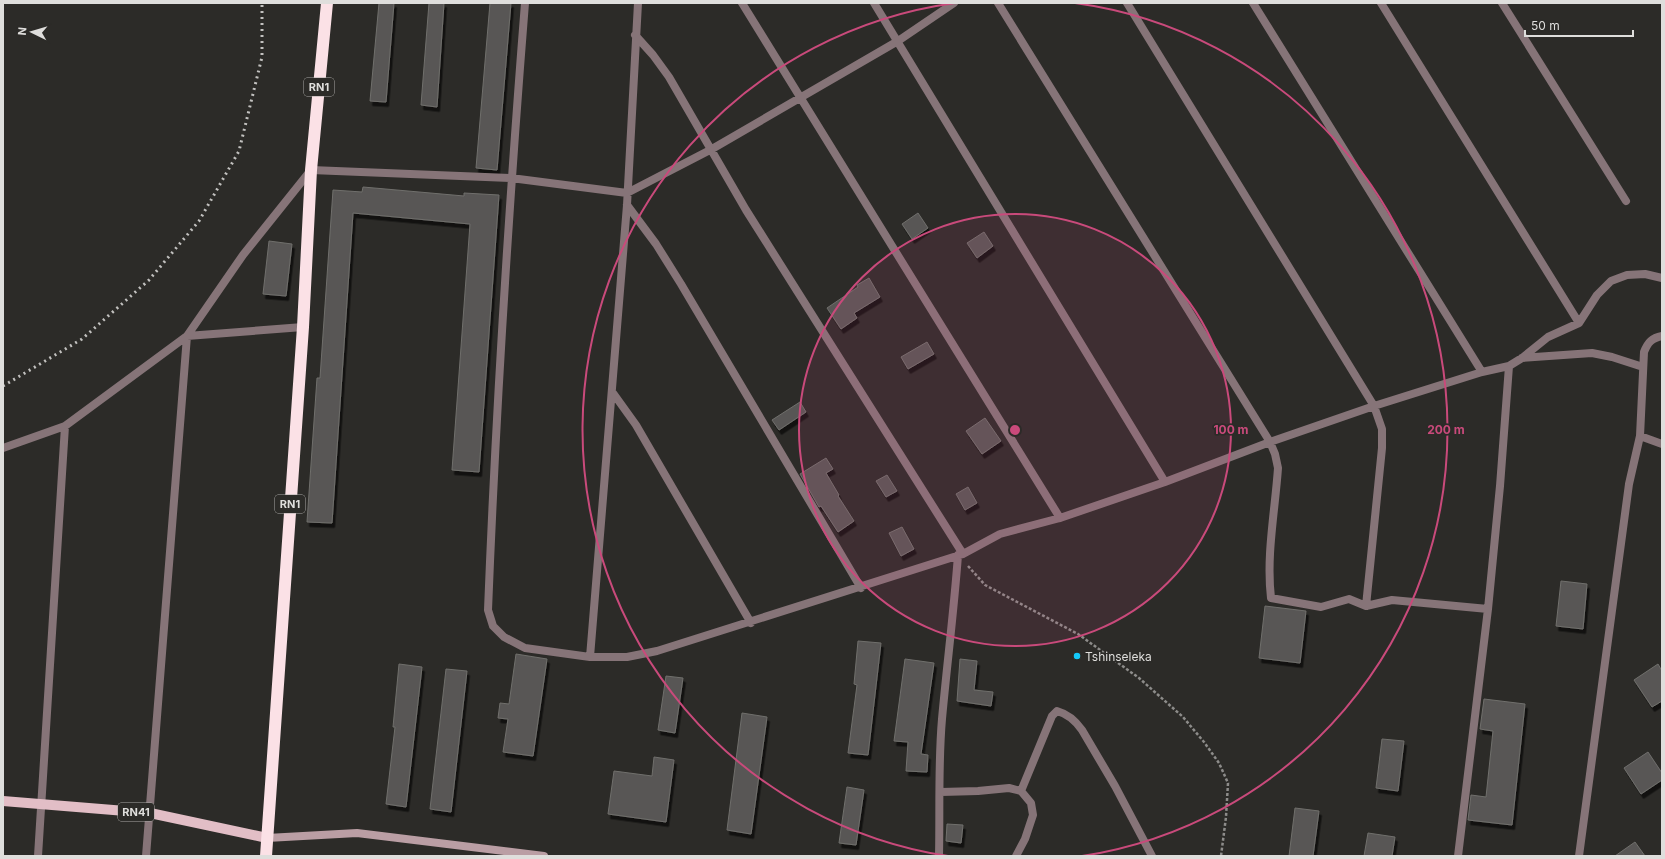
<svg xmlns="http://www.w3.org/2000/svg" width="1665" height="859" viewBox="0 0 1665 859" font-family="Inter,sans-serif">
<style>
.building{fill:#585755;stroke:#706f6c;filter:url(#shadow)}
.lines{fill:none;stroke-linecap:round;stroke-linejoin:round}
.path{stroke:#8d8c8a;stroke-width:2.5;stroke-dasharray:3 2;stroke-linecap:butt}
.street{stroke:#867478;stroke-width:8}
.secondary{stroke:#ba9ea4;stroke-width:8}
.primary{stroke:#e2bec6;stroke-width:10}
.highway{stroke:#fbe1e6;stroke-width:12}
.rail{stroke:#c2c1bf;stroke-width:3;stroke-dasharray:2 4;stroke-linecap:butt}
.ring{fill:none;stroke:#c94a7b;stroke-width:2}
.poi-dot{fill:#14cafb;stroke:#2c2b28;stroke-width:1.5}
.labels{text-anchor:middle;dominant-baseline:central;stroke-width:3.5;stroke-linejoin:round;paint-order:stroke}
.shield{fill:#2c2b28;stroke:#a9a8a6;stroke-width:1}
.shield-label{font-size:11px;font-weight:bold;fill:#dfdedc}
.poi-label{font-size:12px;fill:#dfdedc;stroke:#2c2b28;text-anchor:start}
.centre{fill:#c94a7b;stroke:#2c2b28;stroke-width:2}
.ring-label{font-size:12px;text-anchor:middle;font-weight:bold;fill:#c94a7b;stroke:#2c2b28;stroke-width:3.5;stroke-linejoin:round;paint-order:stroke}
</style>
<defs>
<filter id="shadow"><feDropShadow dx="2.5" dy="4.5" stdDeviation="0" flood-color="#0009"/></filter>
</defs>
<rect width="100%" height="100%" fill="#2c2b28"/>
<path class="building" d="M379 3H394L386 102 370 101Z
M429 3H444L437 107 421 105Z
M490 3H511L497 170 476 168Z
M363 187 464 196V193L499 195 479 472 452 470 470 224 353 213 332 523 307 522 317 378H320L333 190 362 192Z
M918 213 928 228 912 239 902 224Z
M984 232 993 246 977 258 967 243Z
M269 241 292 244 286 296 263 294Z
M869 278 880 297 854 313 857 318 841 329 827 308 858 287 857 285Z
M927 342 934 354 908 369 901 357Z
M800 402 806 412 779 430 772 420Z
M985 418 1001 441 982 454 966 431Z
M826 458 833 469 826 473 839 495 838 496 854 521 838 532 821 506 819 507 800 474Z
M887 475 897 491 886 497 876 481Z
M968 487 977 503 965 510 956 494Z
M902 527 914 549 901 556 889 533Z
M1561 581 1587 584 1583 629 1556 626Z
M1265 606 1306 611 1300 663 1259 658Z
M858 641 881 643 868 755 848 753 857 685 854 684Z
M516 654 547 659 533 756 503 752 508 719 498 718 500 703 509 704Z
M905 659 934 663 921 754 928 755 927 772 906 771 908 742 894 741Z
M960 659 977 661 974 690 993 692 991 706 957 701Z
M399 664 422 667 406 807 386 804 395 727H393Z
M1658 664 1662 671V701L1652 707 1634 680Z
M446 669 467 671 451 812 430 809Z
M666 676 683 678 675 733 658 730Z
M1484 699 1525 704 1512 825 1468 820 1471 795 1486 797 1493 731 1480 729Z
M742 713 767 717 751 834 727 830Z
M1382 739 1404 741 1398 791 1376 788Z
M1648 752 1662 773V780L1641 794 1624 768Z
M654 757 674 760 666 822 608 814 614 771 652 776Z
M847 787 864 790 856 845 839 843Z
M1295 808 1319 811 1313 856H1289Z
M947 824 963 825 961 843 946 841Z
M1368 833 1395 837 1392 856H1364Z
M1635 842 1645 856H1615Z"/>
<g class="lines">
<path class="path" d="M968 566 985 585 1078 634 1139 678 1183 717 1204 742 1219 763 1228 783 1226 817 1221 856"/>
<path class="street" d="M525 3C509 205 496 407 488 610L493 626 504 637 525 648 590 657H627L657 651 963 554 1000 534 1060 518 1165 482 1270 442 1374 406 1482 372 1509 366 1522 358 1548 337 1579 323 1597 295 1611 281 1627 275 1645 274 1662 278
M742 3 1060 518
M874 3 1165 482
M998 3 1270 442 1275 454 1278 468C1275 511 1266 556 1271 598L1321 607 1349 599 1366 606 1392 600 1488 609
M1127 3 1374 406 1382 429V448L1366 606
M1253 3 1482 372
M1381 3 1579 323
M1502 3 1626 201
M635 35 653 55 669 77 746 210 963 554
M627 205 656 244 681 284 861 588
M1522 358 1592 353 1612 357 1643 367
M613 393 636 425 751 623
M1640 436 1662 444
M3 448 65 426 187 336 243 255 311 170 511 178 627 193 712 149 898 41 954 3
M590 657 627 205 638 3
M1021 791 1052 716 1057 711C1068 714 1075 720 1082 730L1115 786 1152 856
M941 792 978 791 1009 788 1021 791 1031 803 1033 815 1025 839 1016 856
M38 856 65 426
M146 856 187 336 303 327
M939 856C940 810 938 764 942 719 947 664 954 610 958 555
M1458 856 1488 609 1500 486 1509 366
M1579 856 1629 484 1640 436 1644 352C1648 342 1652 338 1662 336"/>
<path class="secondary" d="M267 838 357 833 544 856"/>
<path class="primary" d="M3 801 150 813 267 838"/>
<path class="highway" d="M266 856 303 327 311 170 327 3"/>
<path class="rail" d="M3 386 82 339 149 280 199 221 239 151 262 57V3"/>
</g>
<circle cx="1015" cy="430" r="216" fill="#c94a7b" fill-opacity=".12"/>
<g class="ring">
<circle cx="1015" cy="430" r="216"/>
<path d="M948 856A431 431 0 0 1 955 3M1075 3A431 431 0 0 1 1082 856"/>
</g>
<circle class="poi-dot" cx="1077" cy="656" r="4"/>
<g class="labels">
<g class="shield">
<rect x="304" y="78" width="30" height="18" rx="3"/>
<rect x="275" y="495" width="30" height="18" rx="3"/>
<rect x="118" y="803" width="36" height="18" rx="3"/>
</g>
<g class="shield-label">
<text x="319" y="87">RN1</text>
<text x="290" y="504">RN1</text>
<text x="136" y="812">RN41</text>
</g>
<g class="poi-label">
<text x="1085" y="656">Tshinseleka</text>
</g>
</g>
<circle cx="1015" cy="430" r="6" class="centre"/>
<g class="ring-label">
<text x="1231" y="434">100 m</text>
<text x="1446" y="434">200 m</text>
</g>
<rect width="1665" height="859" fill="none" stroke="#dfdedc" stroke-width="8"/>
<g transform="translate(32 32) rotate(275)" stroke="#2c2b28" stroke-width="3" paint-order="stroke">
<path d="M0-3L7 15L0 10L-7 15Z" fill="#dfdedc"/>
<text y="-6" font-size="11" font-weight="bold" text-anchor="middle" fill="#dfdedc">N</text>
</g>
<path d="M1525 30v6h108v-6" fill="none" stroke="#dfdedc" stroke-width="2"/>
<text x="1531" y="30" font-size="12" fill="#dfdedc" stroke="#2c2b28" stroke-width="3" paint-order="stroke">50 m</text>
</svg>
